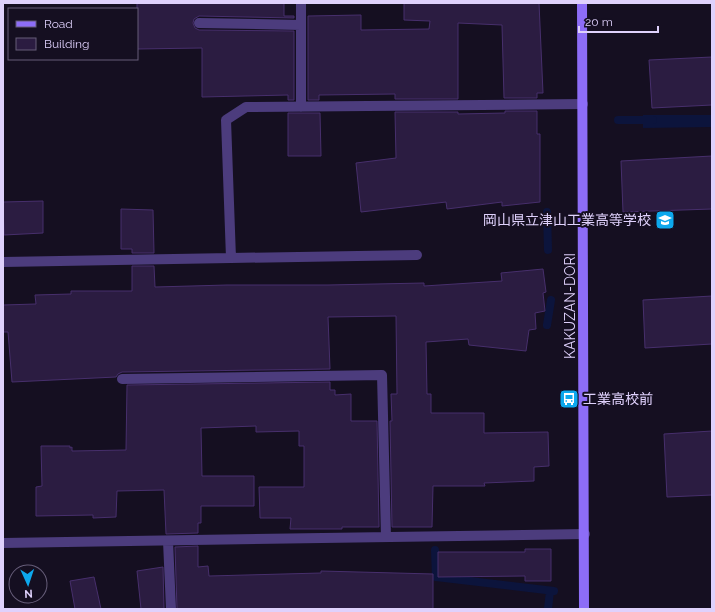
<svg xmlns="http://www.w3.org/2000/svg" width="715" height="612" viewBox="0 0 715 612" font-family="Raleway,'Noto Sans JP',sans-serif">
<style>
.water{fill:#0c143c}
.lines{fill:none;stroke-linecap:round;stroke-linejoin:round}
.stream{stroke:#0c143c;stroke-width:8}
.building{fill:#2b1c41;stroke:#472f6c}
.street{stroke:#4c3c7d;stroke-width:10}
.secondary{stroke:#8d6df7;stroke-width:10}
.labels{text-anchor:middle;dominant-baseline:central;stroke-width:4;stroke-linejoin:round;paint-order:stroke}
.poi-label{font-size:14px;fill:#dfd1fc;stroke:#150f21;text-anchor:end}
.street-label{font-size:14px;fill:#dfd1fc;stroke:#150f21}
</style>
<rect width="100%" height="100%" fill="#150f21"/>
<path class="water" d="M643 115H712V127L643 128Z"/>
<g class="lines">
<path class="stream" d="M618 120H653
M547 212 548 250
M547 325 551 300
M435 550 436 577 554 591
M548 609 550 591"/>
</g>
<path class="building" d="M137 3H284V16H294V18L199 16 194 19 193 23 195 28 199 30 294 31V100H288V95L202 97V48L137 49Z
M404 3H539L543 93H537V98H504L502 25 458 23V99H395V94L319 95V100H308V16L361 15V30L429 29 430 21 404 20Z
M712 57V105L652 108 649 60Z
M505 111H537V134H540V202L502 206V202L447 209 446 202 361 212 356 163 396 158 395 112H458V114L505 113Z
M288 113H320L321 156H288Z
M712 156V209L623 212 621 161Z
M43 201V233L4 235 3 202Z
M121 209 153 210 154 253H132V249H121Z
M132 266H154L155 287 227 285H328L424 283V286L502 281 501 273 543 269 546 292 543 293 545 311 535 313 536 329 529 330 526 351 469 345 468 339 426 342 427 394H431V413H484V433L548 432 549 466 534 467V481L484 483 485 486H433L432 527H392L390 421H392L391 394H397L396 316 328 317 330 369 122 372 118 374 116 377 12 382 8 332H3V305L36 304 35 295 71 294V291H132Z
M712 296V344L645 348 643 300Z
M330 382V390H335V395L351 394V421H377L379 527H342V529H290L291 518H260L259 487H304V446H299V431L256 432V426L201 428 202 476H254V506H201V523H198V533L166 534 164 490 117 491 116 517 93 518V515L36 516V487L42 486 41 446H70V448L72 447V451L126 450 127 385Z
M712 431V495L667 497 664 434Z
M198 546V567L208 566 209 576 321 573V571L433 574V609H177L175 547Z
M525 549H551V581H525V576L438 577V552H525Z
M163 567 164 609H141L137 571Z
M94 577 101 609H75L70 581Z"/>
<g class="lines">
<path class="street" d="M301 3V107
M199 23 301 25
M417 255 231 258 226 120 246 107 583 104
M3 262 231 258
M122 379 382 375 386 537
M168 541 171 609
M3 543 585 534"/>
<path class="secondary" d="M582 3 584 609"/>
</g>
<defs>
<g id="school-square" transform="scale(1)"><rect x="-9" y="-9" width="18" height="18" rx="4" fill="#0da8ed" stroke="#150f21"/><path d="M0-5L7-2L0 1L-7-2ZM-4 1L0 2.5L4 1V4Q0 6-4 4Z" fill="#fff"/></g>
<g id="bus-square" transform="scale(1)"><rect x="-9" y="-9" width="18" height="18" rx="4" fill="#0da8ed" stroke="#150f21"/><path d="M-5-6H5V4H4V6H2V4H-2V6H-4V4H-5ZM-3.5-4V0h7V-4ZM-3.5 1.2v1.5H-2V1.2ZM2 1.2v1.5H3.5V1.2Z" fill="#fff"/></g>
</defs>
<g fill-rule="evenodd">
<use href="#school-square" x="665" y="220"/>
<use href="#bus-square" x="569" y="399"/>
</g>
<g class="labels">
<g class="poi-label">
<text x="651" y="220">岡山県立津山工業高等学校</text>
<text x="583" y="399" text-anchor="start">工業高校前</text>
</g>
<g class="street-label">
<text transform="translate(570 306) rotate(-90)">KAKUZAN-DORI</text>
</g>
</g>
<rect width="715" height="612" fill="none" stroke="#dfd1fc" stroke-width="8"/>
<rect x="8" y="8" width="130" height="52" fill="#150f21" stroke="#665d79"/>
<rect x="16" y="21" width="20" height="6" fill="#8d6df7" stroke="#665d79"/>
<text x="44" y="28" font-size="12" fill="#dfd1fc">Road</text>
<rect x="16" y="38" width="20" height="12" fill="#2b1c41" stroke="#665d79"/>
<text x="44" y="48" font-size="12" fill="#dfd1fc">Building</text>
<g transform="translate(28 584) rotate(177)"><circle r="19" fill="#150f21" stroke="#665d79"/>
<path d="M0-3L7 15L0 10L-7 15Z" fill="#0da8ed"/>
<text y="-6" font-size="11" font-weight="bold" text-anchor="middle" fill="#dfd1fc">N</text>
</g>
<path d="M579 26v6h79v-6" fill="none" stroke="#dfd1fc" stroke-width="2"/>
<text x="585" y="26" font-size="12" fill="#dfd1fc" stroke="#150f21" stroke-width="3" paint-order="stroke">20 m</text>
</svg>
